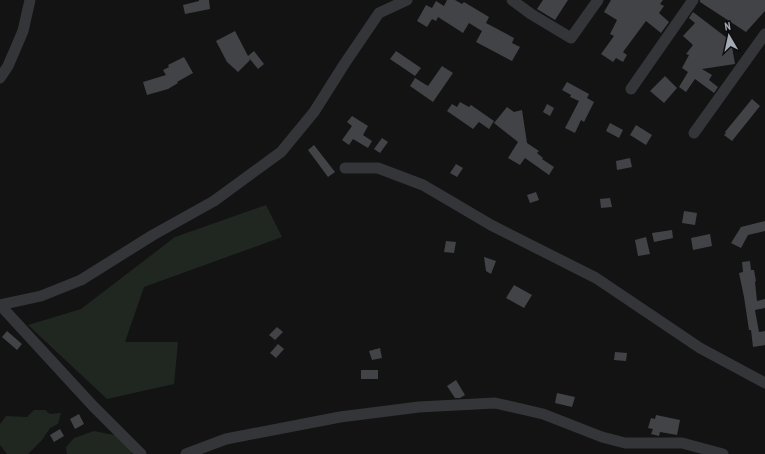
<svg xmlns="http://www.w3.org/2000/svg" width="765" height="454" viewBox="0 0 765 454" font-family="'PT Sans Narrow',sans-serif">
<style>
.green{fill:#1f2720}
.building{fill:#424347}
.lines{fill:none;stroke-linecap:round;stroke-linejoin:round}
.street{stroke:#343539;stroke-width:11}
</style>
<rect width="100%" height="100%" fill="#131314"/>
<path class="green" d="M266 205 282 237 144 287 125 342H178L174 384 107 399 28 325 81 309 175 237Z
M34 410H45L50 414 61 413 58 424 50 428 42 440 28 454H7L0 445V424L6 416 27 417Z
M94 431 114 435 129 444 132 454H67L66 447 74 438Z"/>
<path class="building" d="M199 0H209L210 9 185 14 183 5 199 1Z
M447 0H455L462 4 464 2 489 17 486 23 514 38 512 43 520 47 512 61 476 42 482 31 469 23 463 33 438 17 436 21 432 19 427 27 417 21 426 5 432 8 436 1 444 6Z
M543 0H568L555 20 537 9Z
M611 0H663L660 4 664 6 659 13 669 22 661 33 646 21 623 52 627 55 623 62 616 58 613 62 601 54 614 36 610 34 617 20 604 12Z
M700 0H765V11L746 32 700 2Z
M693 12 731 41 735 64 702 69 712 75 709 80 718 87 714 93 695 79 686 92 679 87 688 72 682 68 689 55 686 54 693 45 683 36 695 23 689 18Z
M235 31 248 56 254 51 264 64 258 69 249 58 250 60 238 72 227 62 216 41Z
M396 51 421 68 415 76 390 59Z
M184 57 193 73 177 82 178 83 168 89 147 95 143 82 166 75 163 70 169 67 168 65Z
M442 66 453 73 433 102 410 86 415 78 428 86Z
M665 76 677 88 664 103 650 91Z
M567 82 589 94 587 98 594 102 584 122 581 120 575 133 565 128 579 101 570 97 571 95 562 90Z
M752 99 760 106 732 141 724 135 726 133 725 132Z
M460 102 469 107 471 105 494 121 489 129 479 122 473 129 447 111 452 104 457 107Z
M547 104 554 108 550 116 543 112Z
M507 107 514 112 522 110 527 143 539 151 537 153 543 158 542 159 554 167 549 175 525 158 520 165 508 158 518 142 494 123Z
M352 116 368 126 363 135 372 141 368 148 353 139 349 145 342 140 352 126 347 122Z
M610 123 623 130 619 138 606 131Z
M636 125 652 135 646 145 630 135Z
M382 138 388 142 380 153 374 149Z
M314 145 335 172 328 177 308 150Z
M630 158 632 167 617 170 616 161Z
M456 164 463 168 457 177 450 173Z
M536 192 539 200 530 203 527 195Z
M610 198 612 207 601 208 600 199Z
M684 211 697 213 695 225 682 223Z
M765 221V231L748 235 741 248 731 243 741 227Z
M672 230 673 238 654 242 652 233Z
M710 234 712 246 693 250 691 238Z
M646 237 650 254 638 256 635 240Z
M446 241 456 242 454 253 444 252Z
M484 257 496 261 491 274 486 271Z
M750 261 751 270H754L756 281 755 282 757 301 765 299V308L755 310 759 332 765 331V345L753 347 751 330H749L744 297 739 273 743 272 742 262Z
M514 285 532 295 524 308 506 298Z
M277 327 283 332 275 340 269 335Z
M7 331 22 344 17 350 2 337Z
M278 344 284 349 276 358 270 353Z
M380 348 382 358 372 360 369 351Z
M615 352 627 353 626 361 614 360Z
M361 370H378V379H361Z
M456 380 465 395 460 398H455L447 386Z
M557 393 575 397 572 407 555 403Z
M79 414 84 424 75 429 70 419Z
M656 415 680 420 677 435 660 432 659 436 651 434 653 429 648 428 651 418 655 419Z
M60 429 64 436 54 442 50 435Z"/>
<g class="lines">
<path class="street" d="M512 0 531 14 571 38 598 0
M0 78 8 66 23 31 30 0
M631 89 693 0
M694 133 765 34
M345 168H378L423 185 491 225 596 278 700 348 765 383
M0 305 41 296 81 280 153 235 214 201 281 152 314 112 345 63 379 13 407 0
M0 305 93 406 141 454
M186 454 226 439 340 417 419 407 495 403 543 414 602 437 625 443H682L723 454"/>
</g>
<g transform="translate(729 36) rotate(351)" stroke="#0e0e0f" stroke-width="3" paint-order="stroke">
<path d="M0-3L7 15L0 10L-7 15Z" fill="#a5abb4"/>
<text y="-6" font-size="11" font-weight="bold" text-anchor="middle" fill="#a5abb4">N</text>
</g>
</svg>
